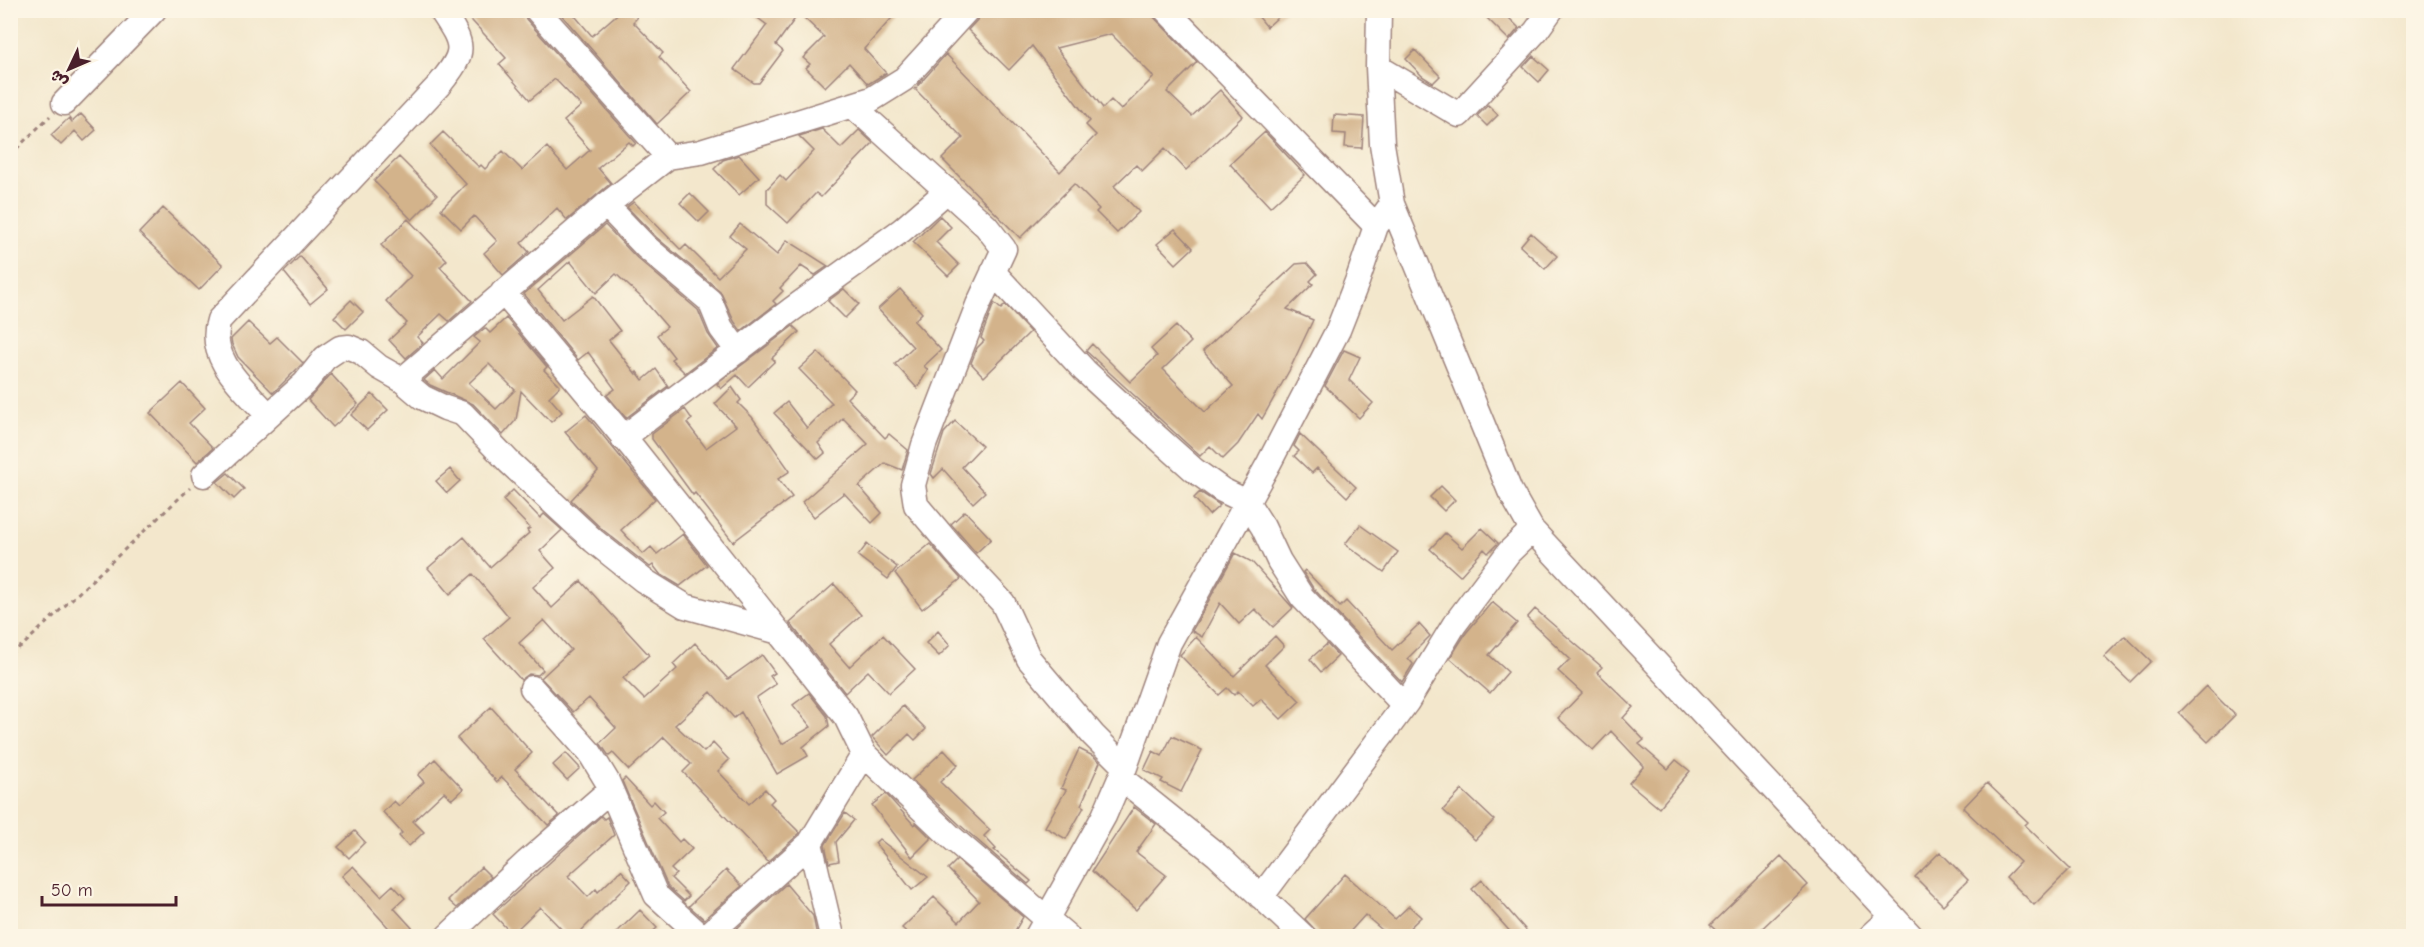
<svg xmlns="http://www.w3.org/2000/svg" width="2424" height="947" viewBox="0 0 2424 947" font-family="'Comic Neue','Playpen Sans Arabic',sans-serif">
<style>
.building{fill:#d3b38b;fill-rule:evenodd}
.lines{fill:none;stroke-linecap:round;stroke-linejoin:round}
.minor-casing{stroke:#9e837c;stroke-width:27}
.path{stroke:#9e837c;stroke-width:3;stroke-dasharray:4.5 4.5;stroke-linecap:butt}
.minor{stroke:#fff;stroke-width:24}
</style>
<rect width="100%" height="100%" fill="#fcf5e5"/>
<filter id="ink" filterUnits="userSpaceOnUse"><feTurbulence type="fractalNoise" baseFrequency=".0167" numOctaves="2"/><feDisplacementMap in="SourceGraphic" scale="12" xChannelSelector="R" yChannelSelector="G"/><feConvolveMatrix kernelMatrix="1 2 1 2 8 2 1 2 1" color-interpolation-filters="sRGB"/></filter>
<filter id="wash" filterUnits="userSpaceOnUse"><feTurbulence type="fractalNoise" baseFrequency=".008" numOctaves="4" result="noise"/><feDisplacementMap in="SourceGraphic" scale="24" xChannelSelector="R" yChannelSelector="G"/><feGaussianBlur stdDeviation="1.35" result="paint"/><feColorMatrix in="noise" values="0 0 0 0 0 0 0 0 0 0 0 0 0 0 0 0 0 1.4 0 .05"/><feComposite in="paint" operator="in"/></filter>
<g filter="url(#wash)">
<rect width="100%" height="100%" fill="#f3e7cc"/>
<g id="blocks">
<path class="building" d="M462 10H523L526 19 636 143 633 146 629 142 598 168 611 183 567 220 557 208 521 243 529 252 503 275 484 253 497 241 474 216 461 229 441 209 466 184 430 145 443 132 479 167 481 165 485 169 503 151 522 170 547 147 567 170 590 150 564 121 581 106 555 79 530 100 499 64 506 58Z
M557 10H570L592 36 622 10H631L637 18 633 22 663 53 659 57 691 92 657 124Z
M747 10H899L864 49 886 73 868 84 849 63 825 87 806 68 810 64 803 58 824 37 799 13 776 45 783 51 759 83H754L734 69 767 25Z
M982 10H1147L1197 62 1167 92 1192 116 1220 90 1243 116 1186 170 1165 148 1142 171 1136 165 1114 186 1139 212 1117 233 1096 212 1099 209 1074 184 1020 238 942 159 963 138 915 89 946 54 1060 172 1096 135 1086 125 1090 121 1032 46 1009 70 968 30 978 19ZM1111 34 1154 77 1121 110 1111 100 1103 108 1056 48Z
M1253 10H1286L1267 27Z
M1479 10H1501L1519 28 1509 40Z
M1415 50 1440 76 1433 83 1422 76 1406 59Z
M1533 56 1549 70 1539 82 1523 67Z
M1488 105 1498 115 1487 126 1477 116Z
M81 114 96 130 84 141 75 131 61 145 51 135 69 118 72 122Z
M1334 115 1364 117 1362 148 1345 147 1346 134 1333 133Z
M822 129 841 148 859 130 873 143 821 197 816 193 788 223 767 204V189L780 175 786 181 814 151 799 136Z
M1265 132 1305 175 1270 207 1230 164Z
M739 155 759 177 739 195 714 169 723 160Z
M399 157 437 195 412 220 374 181Z
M690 193 709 212 699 222 680 203Z
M634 202 681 250 686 245 718 277 746 249 730 236 740 224 777 255 787 240 828 266 815 275 801 266 780 288 783 291 773 301 776 304 741 331 734 321 720 291 656 237 627 207Z
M163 208 223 265 199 290 139 233Z
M940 216 951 227 936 242 959 265 948 276 913 242Z
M408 219 447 260 440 267 472 301 449 321 441 314 417 337 423 343 406 358 389 340 407 323 386 301 411 276 381 245Z
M605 225 637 258 698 310 708 334 718 348 685 373 671 359 674 357 657 335 667 327 642 298 616 274 596 293 570 261 538 290 562 320 593 296 620 331 609 340 636 374 637 372 643 380 656 369 668 386 626 418 607 395 615 389 588 352 578 360 524 294Z
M1175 229 1193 248 1176 264 1157 244Z
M1531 233 1557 256 1545 269 1520 246Z
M300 256 328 289 310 304 284 272Z
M1307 263 1317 274 1310 281 1313 284 1287 309 1313 320 1289 371 1262 419 1258 414 1238 444 1223 459 1210 446 1200 456 1086 351 1092 344 1130 382 1157 356 1151 349 1176 326 1191 342 1163 369 1205 412 1233 386 1203 351 1296 264Z
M844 289 859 304 845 318 828 301Z
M900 289 922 313 914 321 941 350 924 366 928 370 917 388 895 364 913 347 878 309Z
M351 300 363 312 346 329 334 317Z
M994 303 1001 309 1005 305 1030 332 984 377 971 363 977 348 984 341 981 338Z
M506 318 547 367 544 370 560 386 549 397 562 412 551 422 521 391 516 420 503 435 473 404 430 385 424 380 435 370 443 379 480 342 474 337 485 328 490 333ZM489 364 515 390 496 409 469 383Z
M248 322 270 343 277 337 303 363 273 393 238 357 232 344 231 339Z
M793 326 799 332 772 358 775 361 748 387 737 375 721 389 717 384Z
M1344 350 1360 357 1349 380 1373 403 1359 418 1325 386Z
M818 352 855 390 847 398 885 438 889 434 908 450 902 470 885 463 859 486 882 513 872 523 844 493 814 517 802 502 868 444 843 418 818 443 825 453 818 459 774 413 787 402 807 428 832 403 799 369Z
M331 374 358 404 333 427 308 400Z
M182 383 205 408 189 423 213 448 197 462 150 413Z
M732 387 741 400 738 403 752 417 790 471 778 479 792 497 733 542 695 493 693 495 652 439V434L685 409 692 419 687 423 706 448 736 426 715 404Z
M372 394 388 410 367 430 351 415Z
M586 415 655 499 621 530 643 554 651 547 657 554 683 534 707 565 680 586 660 574 653 565 650 567 603 530 571 500 598 471 565 432Z
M955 421 982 446 962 467 985 492 973 503 943 469 934 478 931 474 944 433Z
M1300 434 1356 487 1347 497 1317 468 1312 473 1294 456 1299 451 1294 446Z
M450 469 460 481 447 493 436 481Z
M228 473 244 489 234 499 217 482Z
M1441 486 1455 500 1444 511 1430 497Z
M513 490 540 518 544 514 562 530 540 551 555 568 533 587 552 608 581 581 649 655 623 678 644 699 677 669 673 664 695 643 728 679 762 655 775 673 770 676 776 684 756 698 782 744 811 727 793 705 809 693 827 716 829 726 803 747 808 756 777 774 741 712 734 718 711 692 675 725 704 752 713 743 729 760 718 771 749 804 765 789 774 799 770 803 800 833 768 862 683 772 691 764 664 737 629 770 613 753 609 756 600 743 616 728 589 698 573 712 541 678 571 650 544 620 519 643 543 670 538 675 529 674 521 680 484 639 509 617 473 574 450 594 428 568 464 537 490 567 529 533 527 530 530 528 503 500Z
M1200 492 1220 505 1209 515 1194 498Z
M965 511 991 539 976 553 951 524Z
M1360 525 1398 552 1384 572 1345 544Z
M1482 528 1498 543 1488 553 1484 549 1460 576 1430 549 1445 533 1462 548Z
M867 544 897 567 888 579 858 556Z
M930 544 961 579 922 609 895 573Z
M1235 553 1252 562 1293 608 1273 627 1255 609 1239 624 1220 603 1202 637 1192 631Z
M1305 570 1340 607 1346 601 1392 650 1419 624 1430 636 1408 658 1413 664 1402 682 1313 588 1303 572Z
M834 584 861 615 829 644 849 667 883 635 915 669 889 693 868 671 845 693 790 623Z
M1492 602 1517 623 1489 655 1508 672 1490 693 1450 658 1466 633Z
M1535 609 1602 667 1597 672 1633 707 1623 718 1644 740 1639 744 1668 769 1676 760 1690 771 1659 808 1629 783 1644 766 1611 731 1593 750 1558 718 1582 693 1558 671 1570 659 1527 618Z
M938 631 950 645 939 656 926 643Z
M1275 636 1284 646 1265 665 1300 701 1281 719 1261 699 1253 706 1238 691 1234 695 1227 688 1219 695 1180 655 1196 637 1234 676Z
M2125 636 2151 661 2130 682 2104 657Z
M1327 644 1338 656 1321 672 1310 659Z
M2206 686 2235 715 2208 742 2179 713Z
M903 706 926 729 915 740 909 734 888 755 872 737Z
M491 707 532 753 515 769 559 816 548 825 502 777 497 782 457 738Z
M1172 736 1202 750 1181 792 1161 782 1163 779 1144 770 1153 751 1162 756Z
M1079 749 1093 756 1100 762 1081 805 1084 807 1066 839 1045 827 1066 790 1061 788Z
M944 750 958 765 940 782 990 830 984 836 996 849 994 850 1031 881 1028 884 961 826 912 780Z
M566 753 580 768 567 780 553 765Z
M435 759 463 789 452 799 444 792 413 821 424 832 409 846 399 836 402 833 383 812 394 801 399 806 424 782 418 775Z
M625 778 650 805 654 801 664 812 657 818 679 842 682 839 692 849 671 869 676 874 671 878 689 896 684 901 668 887 622 781Z
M1987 783 2028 822 2025 825 2070 869 2034 905 2006 877 2020 862 1963 808Z
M1462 790 1494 820 1475 840 1443 810Z
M886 794 914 825 916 823 931 838 912 857 872 805Z
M1134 807 1156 824 1136 852 1166 875 1136 910 1092 871Z
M845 813 854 820 836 842 839 861 829 863 825 845Z
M601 816 604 819 607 817 614 835 568 876 588 897 596 889 598 892 621 870 631 881 576 936H568L540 907 512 934 493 914Z
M355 831 365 842 349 858 338 847Z
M879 839 928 877 912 890 875 843Z
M1940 852 1968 880 1943 905 1915 877Z
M1781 856 1808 885 1754 936H1722L1710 925Z
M957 860 1023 917 1012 936H911L902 928 934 897 959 922 979 901 948 869Z
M353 866 381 896 393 885 405 898 394 908 414 930 407 936H396L342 876Z
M481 867 491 877 457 908 448 900Z
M726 870 742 886 704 919 689 906Z
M1345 874 1395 919 1409 906 1421 917 1401 936H1389L1365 915 1346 936H1321L1305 919Z
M1482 880 1531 936H1514L1472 889Z
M786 884 813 916 817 936H737L733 932Z
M640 910 657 928 648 936H613Z"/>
</g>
</g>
<g filter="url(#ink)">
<use href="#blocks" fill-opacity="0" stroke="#9e837c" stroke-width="1.5"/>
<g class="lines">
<g class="minor-casing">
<path id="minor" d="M537 10 668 157 701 152 872 99 904 79 967 10
M1166 10 1376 226
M1379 10 1378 67 1382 144 1392 204 1510 491 1532 530 1911 936
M1378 67 1459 115 1536 31 1551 10
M64 103 154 10
M853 106 986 226 1004 249 978 305 924 445 913 485 916 505 959 556 1003 603 1029 659 1093 735 1125 767
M606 205 646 247 710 301 721 328 738 351
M993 272 1085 371 1138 420 1194 470 1222 490 1247 502 1263 527 1279 561 1302 597 1404 705
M503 292 632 447 846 717 864 754 951 837 1067 936
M402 380 606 205 668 157
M268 415C245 389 206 359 219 320L439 85C467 51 465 46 441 10
M623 438 791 310 902 230 948 190
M204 475 305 383 325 358 340 348 349 347 361 352 379 367 402 380 422 397 445 408 463 414 509 462 594 541 643 580 685 606 779 632
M532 688 590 753 607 781 656 895 701 936
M1121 778 1217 855 1303 936
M810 843 832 936
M1261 897 1407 702 1454 625 1509 552 1532 530
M448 936 527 862 610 790
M707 936 810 843 864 754
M1037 936 1104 816 1125 767 1169 643 1269 463 1338 330 1358 279 1376 226 1392 204
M1871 936 1892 917"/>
</g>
<path class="path" d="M10 155 50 116
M10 653 23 645 190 488"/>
<use href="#minor" class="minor"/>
</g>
</g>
<rect width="2424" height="947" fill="none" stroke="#fcf5e5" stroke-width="36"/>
<g transform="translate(69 69) rotate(226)" stroke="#fcf5e5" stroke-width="4.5" paint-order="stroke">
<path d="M0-4.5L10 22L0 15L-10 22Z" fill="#4a1f2b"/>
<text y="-9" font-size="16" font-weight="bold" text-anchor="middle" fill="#4a1f2b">ش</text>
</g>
<path d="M42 896v9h134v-9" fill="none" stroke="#4a1f2b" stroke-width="3"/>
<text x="51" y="896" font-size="18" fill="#4a1f2b" stroke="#fcf5e5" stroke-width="4.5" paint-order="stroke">50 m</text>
</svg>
